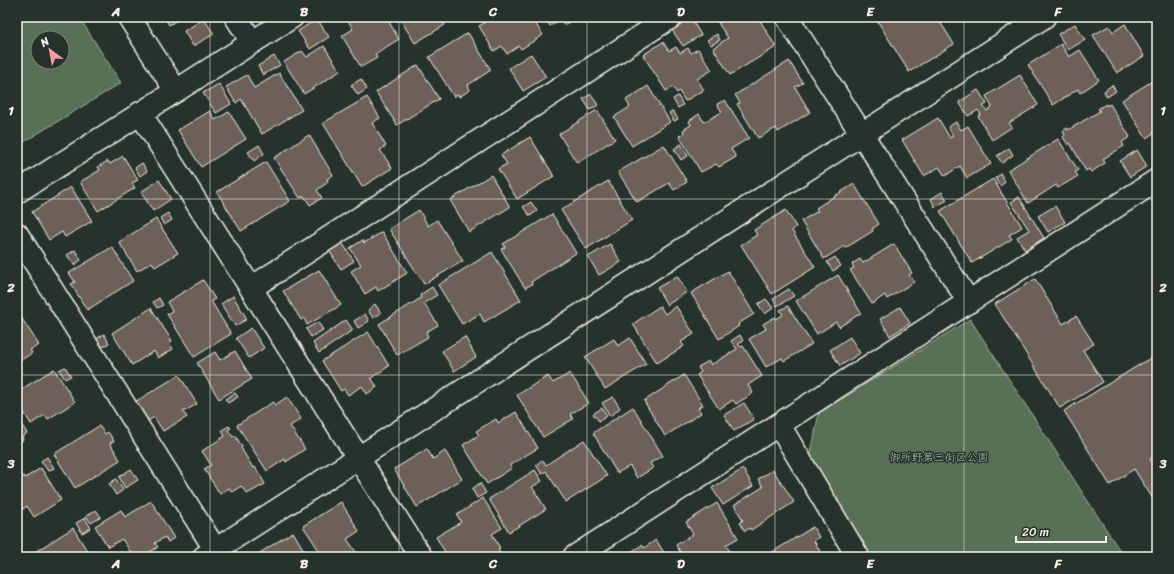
<svg xmlns="http://www.w3.org/2000/svg" width="1174" height="574" viewBox="0 0 1174 574" font-family="Sriracha,'Klee One',sans-serif">
<style>
.green{fill:#597055;stroke:#a6b09e;fill-rule:evenodd}
.building{fill:#6c6058;stroke:#f4f1e8}
.lines{fill:none;stroke-linecap:round;stroke-linejoin:round}
.minor-casing{stroke:#f4f1e8;stroke-width:25}
.minor{stroke:#26332d;stroke-width:22}
.grid{fill:none;stroke:#f4f1e8;stroke-width:1;stroke-opacity:0.55}
.labels{text-anchor:middle;dominant-baseline:central;stroke-width:3;stroke-linejoin:round;paint-order:stroke}
.park-label{font-size:11px;fill:#b6bdad;stroke:#26332d}
.neatline{fill:none;stroke:#f4f1e8;stroke-width:1.5}
.grid-label{font-size:13px;text-anchor:middle;font-weight:bold;fill:#f4f1e8}
</style>
<rect width="100%" height="100%" fill="#26332d"/>
<filter id="ink" filterUnits="userSpaceOnUse"><feTurbulence type="fractalNoise" baseFrequency=".025" numOctaves="2"/><feDisplacementMap in="SourceGraphic" scale="8" xChannelSelector="R" yChannelSelector="G"/><feConvolveMatrix kernelMatrix="1 2 1 2 8 2 1 2 1" color-interpolation-filters="sRGB"/></filter>
<g filter="url(#ink)">
<path class="green" d="M17 17H79L121 83 17 146ZM38 38H62V62H38Z
M970 319 1124 557H870L810 457 819 413Z"/>
<path class="building" d="M164 17H182L169 25Z
M346 17H386L399 39 375 54 377 58 361 67 342 36 353 29Z
M399 17H447L442 20 445 25 415 43Z
M493 17H531L543 35 521 49 519 46 507 54 502 46 494 51 479 26Z
M545 17H577L564 25 561 19 550 26Z
M690 17 701 35 683 46 672 30Z
M728 17H758L776 47 730 75 713 48 728 38 718 23Z
M875 17H937L954 44 909 72Z
M204 19 214 34 193 46 184 31Z
M317 19 329 37 310 49 298 31Z
M1075 24 1085 40 1068 50 1058 34Z
M1125 24 1144 56 1117 73 1093 35 1109 26 1113 32Z
M468 33 491 70 468 85 470 90 459 97 458 94 454 97 429 57Z
M717 34 720 40 711 45 707 40Z
M663 42 669 51 676 47 680 53 688 48 691 53 698 49 712 70 697 79 704 90 685 101 679 91 677 93 673 87 666 91 643 55Z
M1061 44 1069 57 1080 50 1099 80 1080 93 1078 89 1053 105 1028 65Z
M324 46 340 71 304 94 284 62 302 51 307 57Z
M531 54 546 77 523 91 509 68Z
M274 56 280 65 263 75 258 66Z
M789 61 803 83 795 87 810 112 778 132 776 128 758 138 737 104 740 103 735 95Z
M418 65 439 99 397 125 376 92Z
M279 73 302 110 262 134 241 99 236 103 226 87 247 75 254 88Z
M1020 75 1038 105 1009 123 1012 127 992 140 978 116 981 114 978 110 968 116 959 102 978 90 987 104 983 106 987 111 992 107 986 96Z
M1157 78V131L1146 138 1122 100Z
M361 79 367 89 358 95 351 85Z
M219 84 231 104 216 113 203 93Z
M1112 85 1116 91 1107 97 1104 91Z
M648 86 670 122 632 146 614 117 630 107 626 100Z
M591 94 598 105 590 110 583 99Z
M678 96 683 105 678 108 673 99Z
M367 97 380 118 372 123 386 146 380 150 392 168 362 187 323 123Z
M725 100 749 138 731 149 736 157 719 167 716 164 701 172 679 136 684 133 683 130 691 125 689 121 699 114 704 122 722 112 717 104Z
M1106 104 1107 106 1110 104 1130 137 1122 142 1124 146 1103 159 1105 163 1091 172 1089 169 1086 171 1070 143 1068 145 1063 137 1065 135 1063 131 1067 128 1068 130 1100 111 1098 109Z
M597 110 615 139 577 163 559 134Z
M210 111 215 120 229 112 246 139 201 167 178 130Z
M673 111 678 119 674 121 669 113Z
M938 118 950 138 953 136 948 127 956 122 961 130 968 126 991 164 967 178 960 166 945 176 939 167 924 176 902 140Z
M309 135 333 175 327 179 328 182 317 190 322 198 310 205 304 196 300 198 274 158Z
M530 137 554 176 517 199 498 169 507 164 501 155Z
M1058 139 1078 170 1075 172 1078 176 1058 188 1056 185 1028 203 1008 170Z
M681 144 688 156 681 160 674 149Z
M259 145 264 154 254 161 248 152Z
M664 145 687 182 674 190 669 183 637 202 618 172Z
M1009 148 1013 155 1002 163 997 156Z
M1137 150 1147 166 1130 177 1120 161Z
M123 156 138 180 132 183 135 188 98 211 80 182 100 170 98 167 108 161 110 164Z
M266 162 290 201 241 231 217 192Z
M142 163 147 171 140 176 135 168Z
M1001 174 1005 182 1000 186 995 178Z
M491 175 510 207 469 232 450 200Z
M993 179 1022 227 1009 235 1012 239 972 263 940 211Z
M159 180 171 199 153 211 141 192Z
M608 181 632 220 586 249 561 210Z
M854 184 879 224 872 229 873 231 845 248 844 246 824 259 801 221 818 211 816 208Z
M71 187 92 221 65 237 62 232 49 240 32 212Z
M942 192 947 200 935 207 931 199Z
M1019 197 1044 238 1025 250 1017 237 1029 230 1011 202Z
M531 202 537 211 530 216 523 207Z
M1055 206 1065 222 1048 232 1038 216Z
M419 210 428 226 437 220 463 261 424 284 389 229Z
M786 210 796 227 792 231 815 267 772 294 741 245 757 235 754 230Z
M168 213 172 220 164 225 160 218Z
M552 214 576 253 531 282 532 284 525 288 501 249 505 247 503 244Z
M156 219 178 253 155 267 152 262 137 271 119 242Z
M382 232 407 273 378 291 376 287 365 294 351 271 361 265 350 248 363 240 364 243Z
M341 241 354 261 341 269 328 249Z
M610 244 621 262 599 275 588 257Z
M894 244 912 273 909 275 914 282 887 299 885 295 872 304 850 270 854 268 852 264 860 259 863 263Z
M112 247 133 281 87 310 71 284 75 282 69 273Z
M75 250 81 260 74 265 67 255Z
M492 252 521 300 484 322 480 314 462 324 438 285Z
M835 257 841 266 833 271 827 262Z
M319 270 341 305 307 325 304 318 301 320 283 291Z
M728 271 754 314 738 324 739 326 719 339 691 293Z
M838 275 861 313 839 327 836 322 817 334 796 301Z
M677 276 687 292 667 305 657 288Z
M1035 279 1063 324 1076 316 1094 344 1083 350 1103 382 1060 408 995 304Z
M203 280 215 299 211 301 231 334 194 357 167 314 172 311 167 302Z
M432 287 437 295 424 303 438 325 426 332 428 337 397 355 379 324 421 298 420 295Z
M789 289 794 296 777 306 773 299Z
M233 296 247 319 235 326 221 304Z
M159 298 163 305 157 308 153 302Z
M766 299 773 308 765 314 758 304Z
M375 304 381 313 373 318 368 310Z
M660 306 665 314 676 306 694 334 681 342 684 346 657 363 633 324Z
M788 306 812 344 784 361 782 358 766 367 749 339 766 329 763 324 775 317 776 319 783 315 780 310Z
M900 307 910 323 890 336 880 319Z
M151 308 172 341 169 343 173 349 158 358 154 351 132 365 112 333Z
M17 311 39 345 30 350 32 353 18 362 17 359Z
M365 314 369 321 358 328 354 321Z
M346 320 353 330 319 353 313 343Z
M318 322 323 330 311 337 306 329Z
M251 328 264 348 249 358 236 338Z
M368 332 389 366 371 378 377 387 367 394 362 386 348 395 344 389 341 391 322 361Z
M104 334 109 343 101 348 95 340Z
M740 335 743 341 738 344 741 347 743 346 762 376 748 385 753 393 736 404 733 400 719 409 697 375 701 372 698 367 709 361 711 365 737 349 731 341Z
M465 337 476 357 454 371 442 351Z
M850 337 860 353 840 366 830 350Z
M630 338 646 364 605 389 585 357 614 339 618 346Z
M235 351 252 379 219 399 197 363 215 352 220 360Z
M1157 354V445L1155 446 1157 450V454L1150 459 1157 471V501L1155 502 1134 469 1110 485 1064 411Z
M65 367 71 376 65 379 59 370Z
M54 369 75 402 48 419 45 415 31 424 17 401V392Z
M570 373 589 403 570 414 573 419 543 437 517 395 548 376 553 383Z
M179 375 197 404 183 412 187 417 163 431 154 417 148 421 135 402Z
M684 375 703 405 698 408 701 413 665 436 644 401Z
M235 393 238 397 228 403 225 399Z
M287 397 301 419 290 426 305 449 286 462 285 459 267 471 237 425 273 402 275 405Z
M613 397 620 408 610 416 602 403Z
M744 403 754 419 734 431 724 415Z
M633 407 663 456 650 463 653 468 637 478 630 466 617 473 593 433Z
M602 408 607 416 599 421 593 414Z
M516 412 538 448 510 465 512 468 487 484 463 445 479 435 476 431 496 419 498 423Z
M17 418 27 433 22 437 23 440 17 444Z
M99 426 105 434 108 432 114 441 110 443 120 460 75 488 54 454Z
M229 426 231 428 228 430 233 437 235 435 242 447 241 448 253 468 255 467 265 484 247 494 241 486 232 492 229 488 220 494 204 469 211 465 202 451 225 436 222 430Z
M584 440 607 476 566 502 546 471 542 474 536 465 542 460 546 465Z
M427 449 433 459 445 451 462 479 417 507 394 469Z
M47 457 54 468 48 471 41 461Z
M41 468 61 500 34 517 27 506 17 513V480L24 476 25 478Z
M131 469 138 480 125 488 119 477Z
M743 469 753 486 723 505 712 488Z
M535 470 542 481 532 487 546 509 509 532 489 499Z
M773 470 794 502 751 530 750 528 745 531 740 523 743 520 734 505 763 487 758 479Z
M116 479 123 490 116 495 109 484Z
M480 483 486 493 477 498 472 489Z
M483 498 502 528 492 534 500 548 498 549 501 555 497 557H448L436 537 461 522 457 515Z
M151 501 174 538 168 542 165 537 155 543 158 547 142 557H134L122 539 108 547 95 526 121 510 125 517Z
M341 502 359 531 347 539 358 555 355 557H320L317 554 320 552 303 526Z
M717 503 738 538 726 545 733 557H683L676 545 693 534 686 522Z
M96 510 101 517 91 523 86 516Z
M85 518 91 528 82 533 76 523Z
M813 527 819 537 814 541 821 553 832 557H767L766 556Z
M73 528 91 557H31L30 555Z
M293 532 308 557H255V556Z
M656 540 667 557H623L642 545 644 548Z"/>
<g class="lines">
<g class="minor-casing">
<path id="minor" d="M129 17 176 91
M236 17 252 42
M787 17 969 302
M140 113 421 557
M17 192 292 17
M17 234 220 557
M251 288 671 17
M779 425 858 557
M204 557 1044 17
M574 557 1157 180"/>
</g>
<use href="#minor" class="minor"/>
</g>
</g>
<path class="grid" d="M210 17V557M399 17V557M587 17V557M775 17V557M964 17V557M17 199H1157M17 375H1157"/>
<g class="labels">
<g class="park-label">
<text x="939" y="457">御所野第三街区公園</text>
</g>
</g>
<rect width="1174" height="574" fill="none" stroke="#26332d" stroke-width="44"/>
<g transform="translate(50 50) rotate(328)"><circle r="19" fill="#26332d" stroke="#787f78"/>
<path d="M0-3L7 15L0 10L-7 15Z" fill="#ff9aa2"/>
<text y="-6" font-size="11" font-weight="bold" text-anchor="middle" fill="#f4f1e8">N</text>
</g>
<path d="M1016 536v6h90v-6" fill="none" stroke="#f4f1e8" stroke-width="2"/>
<text x="1022" y="536" font-size="12" fill="#f4f1e8" stroke="#26332d" stroke-width="3" paint-order="stroke">20 m</text>
<rect x="22" y="22" width="1130" height="530" class="neatline"/>
<g class="grid-label">
<text x="116" y="16">A</text>
<text x="304" y="16">B</text>
<text x="493" y="16">C</text>
<text x="681" y="16">D</text>
<text x="870" y="16">E</text>
<text x="1058" y="16">F</text>
<text x="11" y="115">1</text>
<text x="1163" y="115">1</text>
<text x="11" y="292">2</text>
<text x="1163" y="292">2</text>
<text x="11" y="468">3</text>
<text x="1163" y="468">3</text>
<text x="116" y="568">A</text>
<text x="304" y="568">B</text>
<text x="493" y="568">C</text>
<text x="681" y="568">D</text>
<text x="870" y="568">E</text>
<text x="1058" y="568">F</text>
</g>
</svg>
